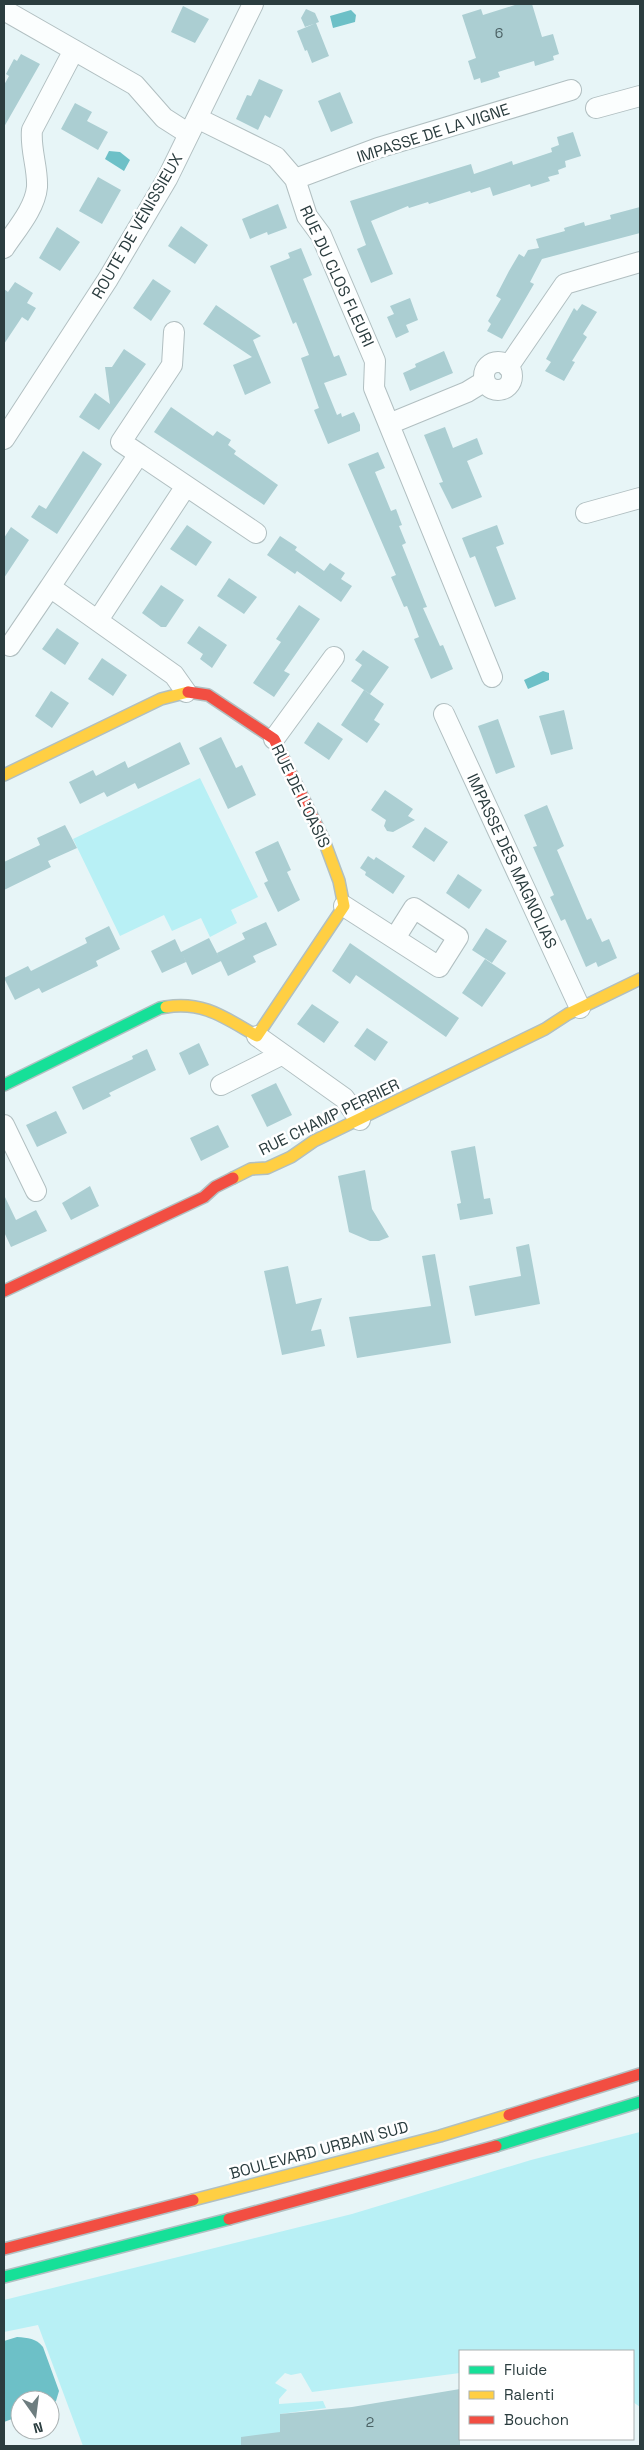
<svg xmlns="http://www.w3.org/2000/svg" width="644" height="2450" viewBox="0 0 644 2450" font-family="'Space Grotesk',sans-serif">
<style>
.green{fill:#b8f0f5}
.water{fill:#6dc0c7}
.building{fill:#abced2}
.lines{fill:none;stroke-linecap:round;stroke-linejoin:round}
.street-casing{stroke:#b1bfc1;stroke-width:22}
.fast-casing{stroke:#b1bfc1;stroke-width:14}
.slow-casing{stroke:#b1bfc1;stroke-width:14}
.jam-casing{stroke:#b1bfc1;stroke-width:14}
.street{stroke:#fbfefe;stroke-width:20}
.fast{stroke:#16e098;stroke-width:11}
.slow{stroke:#ffcf43;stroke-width:11}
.jam{stroke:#f24e42;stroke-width:11}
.labels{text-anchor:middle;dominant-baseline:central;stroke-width:5;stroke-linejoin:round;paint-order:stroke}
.number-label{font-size:14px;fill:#4b6164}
.street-label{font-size:16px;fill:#2b3d3f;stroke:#fff}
</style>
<rect width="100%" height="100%" fill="#e7f5f7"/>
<path class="green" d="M200 778 258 897 231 910 237 923 210 937 201 918 172 931 164 915 120 936 73 839Z
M640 2132V2407L633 2402V2351H460V2373L312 2392 301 2373 291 2375 285 2373 275 2383 287 2390 279 2399V2404L323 2401 326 2408 280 2414V2432L258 2443V2446H83L38 2325 4 2332V2300L352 2214 531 2160Z"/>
<path class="water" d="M351 10 356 15 355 22 333 28 330 16Z
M109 151 120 152 130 160 124 171 105 159Z
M543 671 549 673V680L528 689 524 680Z
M17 2337C28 2338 36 2338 43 2347L59 2391 56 2401 50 2406V2400H20V2416L4 2422V2341Z"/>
<path class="building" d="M518 4H532L542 37 553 34 559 54 553 56 554 60 535 66 534 61 498 72 500 77 491 80 481 83 480 78 474 80 468 61 476 58 462 15 481 9 483 15Z
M183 6 209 19 195 43 171 32Z
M306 9 315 13 319 22 305 27 301 18Z
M316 23 329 56 312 63 307 50 305 51 297 31Z
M21 54 40 64 4 127V85L9 76 6 74 14 59 17 61Z
M259 79 283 90 270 118 265 115 258 130 236 119 247 95 251 96Z
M340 92 353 123 331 132 318 101Z
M75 103 92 112 87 121 108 132 98 150 61 129Z
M573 132 581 156 565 161 566 167 558 170 559 174 548 177 550 181 531 187 530 184 493 196 490 187 471 193 470 191 429 204 428 202 409 208 408 206 371 221 393 274 371 283 357 249 366 245 350 201 471 164 474 174 512 161 513 165 552 152 551 148 559 145 557 137Z
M98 177 121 190 102 224 79 211Z
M278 204 287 228 268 235 267 232 250 239 242 219Z
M640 207V233L542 259 530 282 534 284 502 339 487 331 491 324 488 321 501 299 496 296 509 271 519 254 524 257 528 250 539 248 536 239 565 231 564 228 584 222 585 226 611 219 610 215Z
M181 226 208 245 195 264 168 246Z
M57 227 80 242 60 271 39 258Z
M301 248 312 275 303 279 334 357 339 355 347 375 324 383 337 415 341 413 342 417 354 412 360 425V431L328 444 314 410 319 408 301 358 309 355 296 322 293 324 270 266 290 258 288 253Z
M153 279 171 291 151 321 133 308Z
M15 282 33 293 27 303 36 308 28 321 22 317 4 344V289L8 292Z
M410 298 418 320 406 325 409 332 396 338 387 317 394 314 390 306Z
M582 304 597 312 583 334 587 337 572 361 575 362 564 381 545 371 551 362 546 359 574 308 577 311Z
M216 305 261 336 253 340 271 383 245 395 233 365 252 357 203 324Z
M124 349 146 364 99 430 79 417 95 393 110 404 105 367H112Z
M444 351 453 373 410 391 403 373 416 367 415 364Z
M171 407 213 436 217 431 231 440 228 445 236 451 234 454 278 485 264 505 154 432Z
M445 427 453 448 477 438 483 454 467 461 482 497 452 509 439 483 443 482 424 435Z
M83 451 102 464 57 534 31 517 39 505 46 509Z
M378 452 385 468 375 472 391 511 396 509 402 525 399 526 406 543 402 545 427 607 423 608 440 646 443 645 453 669 431 679 414 639 419 637 407 606 404 607 391 577 396 575 348 464Z
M187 525 212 542 196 566 170 549Z
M497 525 504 544 496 547 516 599 495 607 475 556 470 558 462 538Z
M11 527 29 540 4 578V538Z
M280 536 297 547 295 550 324 571 330 563 345 573 341 579 352 586 341 602 297 571 295 574 267 555Z
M229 578 257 597 244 614 217 596Z
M161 585 184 600 166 627H161L142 613Z
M299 605 320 619 284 671 290 674 274 697 253 683 281 642 276 639Z
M199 626 227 645 212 668 200 659 203 654 187 643Z
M57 628 79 643 65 665 42 649Z
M363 650 389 667 370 694 351 681 362 665 355 660Z
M102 658 127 675 113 696 88 679Z
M364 690 384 704 374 720 380 724 367 743 341 725Z
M51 691 69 703 52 728 35 716Z
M564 710 573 749 551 755 539 716Z
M498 719 515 767 496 774 478 726Z
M318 722 343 739 329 760 304 743Z
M221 737 236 768 242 765 256 795 228 809 199 748Z
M180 742 190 764 138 789 135 783 107 797 104 792 80 804 69 782 93 770 96 776 125 761 128 768Z
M385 790 413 809 408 816 415 820 393 832 387 831 384 826 386 820 371 810Z
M547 805 564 846 557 850 587 920 591 918 602 942 609 939 617 958 598 967 596 962 586 967 565 919 561 921 550 897 554 895 533 847 537 846 524 815Z
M65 825 77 848 48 861 51 867 4 890V862L40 845 37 838Z
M425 827 448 842 434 862 412 847Z
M278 841 291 870 287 872 300 900 278 912 264 883 268 881 255 852Z
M368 856 374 860 376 857 405 876 393 894 365 875 366 872 360 868Z
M458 874 482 890 469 909 446 893Z
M266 922 277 945 253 956 256 962 228 976 217 953 245 939 242 933Z
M109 926 120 949 96 961 98 966 42 993 39 988 15 1000 4 978 28 966 31 971 87 943 85 938Z
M486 928 507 941 492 963 472 950Z
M209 938 221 961 192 975 182 953 186 962 162 973 151 951 175 939 181 952Z
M350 943 459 1018 446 1037 356 975 350 984 332 971Z
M485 959 506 973 482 1007 462 993Z
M312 1004 339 1022 324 1043 297 1024Z
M367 1028 388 1042 375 1061 354 1046Z
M199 1043 209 1065 189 1075 179 1053Z
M147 1049 156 1070 109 1093 111 1096 83 1110 72 1087 133 1059 132 1056Z
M276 1083 292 1115 267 1127 251 1095Z
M56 1111 67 1133 37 1147 26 1125Z
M218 1125 229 1147 201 1161 190 1138Z
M475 1146 484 1199 490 1198 493 1214 460 1220 457 1204 461 1203 451 1151Z
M365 1170 372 1209 389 1237 379 1241H370L349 1232 338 1176Z
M90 1186 99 1206 71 1220 62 1203Z
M4 1195 16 1220 36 1210 47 1231 11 1247 4 1232Z
M529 1244 540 1304 475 1316 469 1286 521 1276 516 1247Z
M435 1254 451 1343 357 1358 349 1317 431 1306 422 1256Z
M288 1266 296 1304 322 1298 311 1331 321 1329 325 1346 282 1355 264 1271Z
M460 2389V2446H241V2437L280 2432V2414L352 2407Z"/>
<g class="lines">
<g class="street-casing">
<path id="street" d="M4 10 135 85 164 118 189 134
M596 108 640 96
M197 118 276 157 295 179 307 216 321 235 375 361 374 388 492 677
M295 179 378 148 571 90
M4 248C15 231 35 209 37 187 38 168 30 149 32 130L74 50
M484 376a14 14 0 1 1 28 0a14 14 0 1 1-28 0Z
M508 367 565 284 640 262
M389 424 467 392 485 381
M4 439 108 279 167 179 253 4
M139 454 121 442 172 365 174 332
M586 513 640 498
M98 620 186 486
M10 646 50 587
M186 692 174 675 50 587 139 454 256 533
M444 714 580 1008
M274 739 334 657
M344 906 439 967 458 937 414 908 395 938
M257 1036 344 1098 360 1120
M221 1085 281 1055
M4 1125 36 1191"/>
</g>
<g class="fast-casing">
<path id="fast" d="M4 1085 160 1008 166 1007
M496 2146 640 2102
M4 2277 229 2219"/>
</g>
<g class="slow-casing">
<path id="slow" d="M4 775 161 699 188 692
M166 1007C204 1001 225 1018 257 1036L344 906 339 881 323 838
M233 1178 251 1169 267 1168 291 1157 314 1141 545 1029 568 1014 640 979
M193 2200 440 2136 509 2115"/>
</g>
<g class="jam-casing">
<path id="jam" d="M188 692 208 695 274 739 323 838
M4 1291 204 1197 215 1187 233 1178
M509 2115 640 2074
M229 2219 496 2146
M4 2249 193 2200"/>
</g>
<use href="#street" class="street"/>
<use href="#fast" class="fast"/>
<use href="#slow" class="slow"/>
<use href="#jam" class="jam"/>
</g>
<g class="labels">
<g class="number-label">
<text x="499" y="33">6</text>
<text x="370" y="2422">2</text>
</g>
<g class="street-label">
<text transform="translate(433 133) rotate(-18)">IMPASSE DE LA VIGNE</text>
<text transform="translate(137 226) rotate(-60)">ROUTE DE VÉNISSIEUX</text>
<text transform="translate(337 276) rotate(65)">RUE DU CLOS FLEURI</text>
<text transform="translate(301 796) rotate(64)">RUE DE L'OASIS</text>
<text transform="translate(512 861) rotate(65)">IMPASSE DES MAGNOLIAS</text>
<text transform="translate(329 1117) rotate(-26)">RUE CHAMP PERRIER</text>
<text transform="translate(319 2150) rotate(-15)">BOULEVARD URBAIN SUD</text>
</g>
</g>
<rect width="644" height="2450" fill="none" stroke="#2b3d3f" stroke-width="10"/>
<rect x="459" y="2350" width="175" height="90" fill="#ffffff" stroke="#aab1b2"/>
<rect x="469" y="2366" width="25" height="8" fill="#16e098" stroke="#aab1b2"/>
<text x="504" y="2375" font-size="15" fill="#2b3d3f">Fluide</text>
<rect x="469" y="2391" width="25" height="8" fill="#ffcf43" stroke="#aab1b2"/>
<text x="504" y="2400" font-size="15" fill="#2b3d3f">Ralenti</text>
<rect x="469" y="2416" width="25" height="8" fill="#f24e42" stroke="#aab1b2"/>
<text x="504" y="2425" font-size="15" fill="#2b3d3f">Bouchon</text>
<g transform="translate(35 2415) rotate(166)"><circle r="24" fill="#ffffff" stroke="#aab1b2"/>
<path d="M0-4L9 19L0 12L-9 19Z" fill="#6d7d7f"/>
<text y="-8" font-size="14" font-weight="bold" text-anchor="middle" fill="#2b3d3f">N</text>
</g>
</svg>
